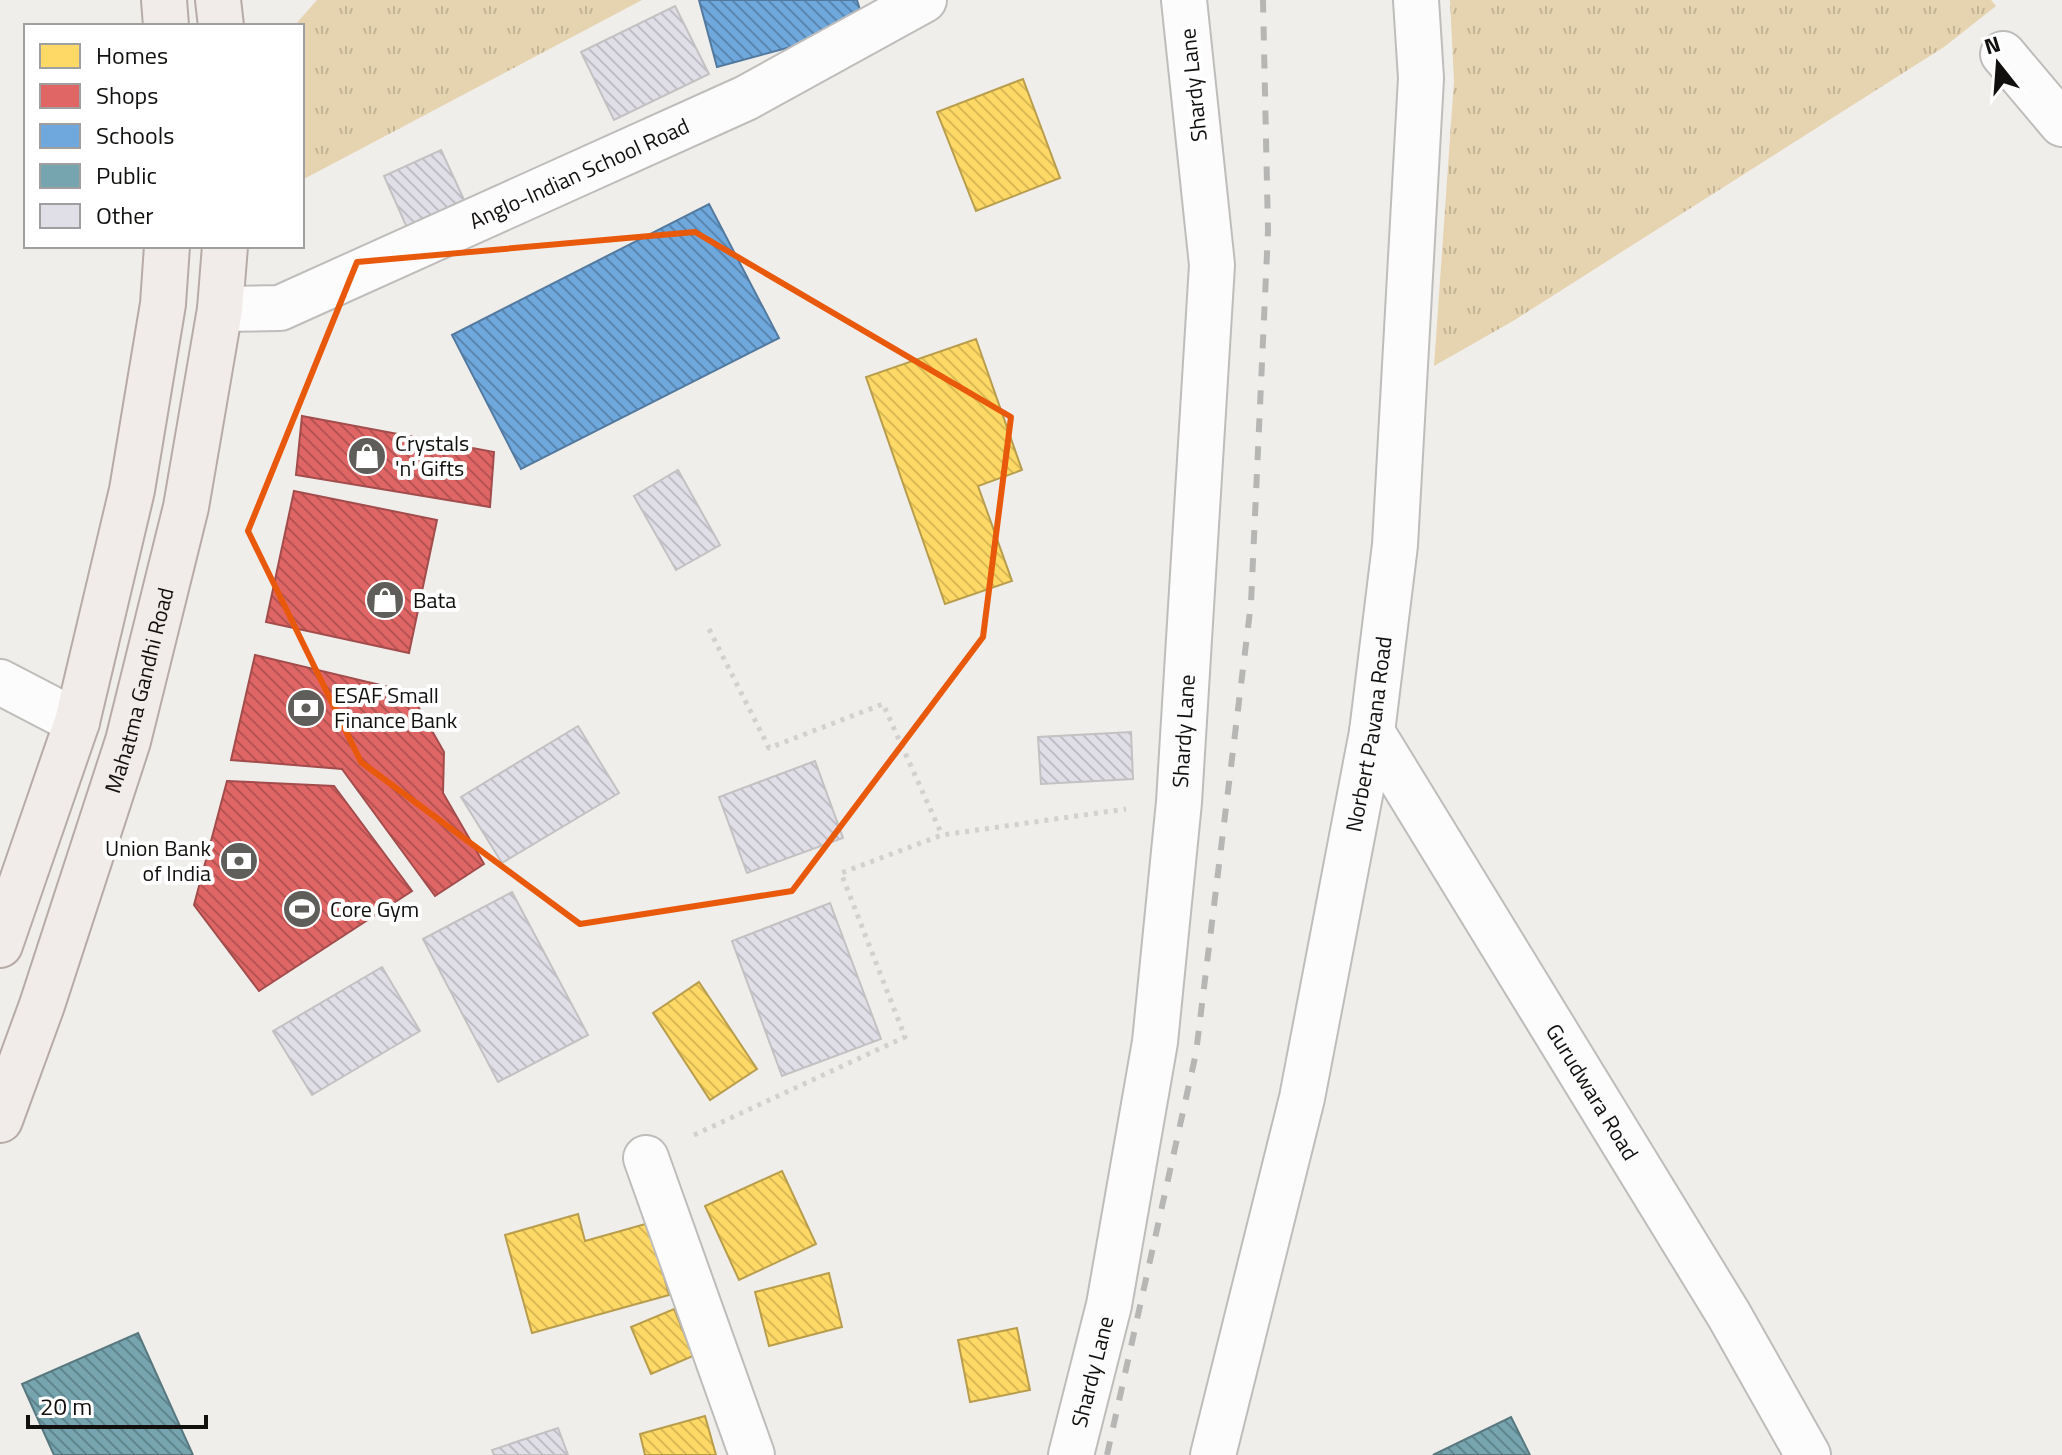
<svg xmlns="http://www.w3.org/2000/svg" width="2062" height="1455" viewBox="0 0 2062 1455" font-family="'Titillium Web',sans-serif">
<style>
.grass{fill:url(#grass-tufts)}
.homes{fill:url(#homes-back-hatch);stroke:#b89d4c;stroke-width:2}
.shops{fill:url(#shops-back-hatch);stroke:#a24c4c;stroke-width:2}
.schools{fill:url(#schools-back-hatch);stroke:#537a9e;stroke-width:2}
.public{fill:url(#public-back-hatch);stroke:#58787f;stroke-width:2}
.building{fill:url(#building-back-hatch);stroke:#c3c1c2;stroke-width:2}
.lines{fill:none;stroke-linecap:round;stroke-linejoin:round}
.minor-casing{stroke:#bebdbb;stroke-width:48}
.major-casing{stroke:#b6aba7;stroke-width:48}
.path{stroke:#d1d1d0;stroke-width:5;stroke-dasharray:4 6;stroke-linecap:butt}
.minor{stroke:#fdfcfc;stroke-width:44}
.major{stroke:#f1ebe9;stroke-width:44}
.rail{stroke:#b6b6b5;stroke-width:6;stroke-dasharray:14 14;stroke-linecap:butt}
.marked{fill:none;stroke:#e8590c;stroke-width:6;stroke-linejoin:round}
.labels{text-anchor:middle;dominant-baseline:central;stroke-width:8;stroke-linejoin:round;paint-order:stroke}
.street-label{font-size:22px;fill:#11100e;stroke:#fff}
.poi-label{font-size:22px;fill:#11100e;stroke:#fff;text-anchor:start}
</style>
<defs>
<pattern id="grass-tufts" width="24" height="20" patternUnits="userSpaceOnUse" patternTransform="scale(2)"><rect width="24" height="20" fill="#e6d3af"/><path d="M3 7l-1-3M5 7V3M7 7l1-3M15 17l-1-3M17 17v-4M19 17l1-3" fill="none" stroke="#c4b495"/></pattern>
<pattern id="homes-back-hatch" width="6" height="6" patternUnits="userSpaceOnUse" patternTransform="scale(2)"><rect width="6" height="6" fill="#ffd966"/><path d="M-1 5l2 2M0 0l6 6M5-1l2 2" fill="none" stroke="#dab957"/></pattern>
<pattern id="shops-back-hatch" width="6" height="6" patternUnits="userSpaceOnUse" patternTransform="scale(2)"><rect width="6" height="6" fill="#e06666"/><path d="M-1 5l2 2M0 0l6 6M5-1l2 2" fill="none" stroke="#b45352"/></pattern>
<pattern id="schools-back-hatch" width="6" height="6" patternUnits="userSpaceOnUse" patternTransform="scale(2)"><rect width="6" height="6" fill="#6fa8dc"/><path d="M-1 5l2 2M0 0l6 6M5-1l2 2" fill="none" stroke="#5a87b1"/></pattern>
<pattern id="public-back-hatch" width="6" height="6" patternUnits="userSpaceOnUse" patternTransform="scale(2)"><rect width="6" height="6" fill="#76a5af"/><path d="M-1 5l2 2M0 0l6 6M5-1l2 2" fill="none" stroke="#5f858d"/></pattern>
<pattern id="building-back-hatch" width="6" height="6" patternUnits="userSpaceOnUse" patternTransform="scale(2)"><rect width="6" height="6" fill="#e0dee7"/><path d="M-1 5l2 2M0 0l6 6M5-1l2 2" fill="none" stroke="#bfbdc5"/></pattern>
</defs>
<rect width="100%" height="100%" fill="#f0eeeb"/>
<path class="grass" d="M317 0H642L302 180V26H294Z
M1450 0H1991L1996 6 1944 47 1513 321 1434 366 1454 81Z"/>
<path class="homes" d="M1023 79 1060 178 976 211 937 112Z
M976 339 1022 470 978 486 1012 581 945 604 866 377Z
M699 982 757 1069 710 1100 653 1013Z
M782 1171 816 1244 739 1280 705 1206Z
M578 1214 585 1241 649 1223 669 1295 532 1333 505 1235Z
M829 1273 842 1327 769 1346 755 1292Z
M674 1309 693 1356 651 1374 631 1327Z
M1017 1328 1030 1390 970 1402 958 1340Z
M705 1416 716 1455H645L640 1434Z"/>
<path class="shops" d="M302 416 494 452 490 507 296 475Z
M294 491 437 520 409 653 266 622Z
M255 655 410 692 444 752 443 793 484 864 435 896 342 769 231 760Z
M227 781 334 786 412 891 259 991 194 905Z"/>
<path class="schools" d="M699 0H857L865 27 717 67Z
M709 204 779 338 521 469 452 335Z"/>
<path class="public" d="M138 1333 193 1455H54L22 1384Z
M1511 1417 1530 1455H1433Z"/>
<path class="building" d="M675 6 709 74 614 120 581 52Z
M441 150 466 204 408 230 384 176Z
M678 470 720 545 676 570 634 496Z
M578 726 619 793 502 863 461 797Z
M1131 732 1133 779 1041 784 1038 737Z
M815 761 843 838 747 873 719 797Z
M512 892 588 1035 498 1082 423 939Z
M830 903 881 1039 782 1076 732 941Z
M382 967 420 1031 312 1095 273 1031Z
M558 1428 568 1455H494L492 1450Z"/>
<g class="lines">
<g class="minor-casing">
<g id="minor">
<path d="M2003 54 2062 124"/>
<path id="s1" d="M220 309 280 308 746 98 924 0"/>
<path d="M0 682 77 722"/>
<path id="s2" d="M1372 732 1729 1315 1808 1455"/>
<path d="M646 1158 752 1455"/>
<path id="s3" d="M1071 1455 1109 1305 1155 1042 1179 802 1212 265 1184 0"/>
<path id="s4" d="M1213 1455 1302 1098 1372 732 1395 545 1421 78 1416 0"/>
</g>
</g>
<g class="major-casing">
<g id="major">
<path d="M164 0 166 26"/>
<path d="M218 0 221 26"/>
<path d="M0 945 77 722 132 490 163 304 167 246"/>
<path id="s5" d="M0 1120 42 1005 128 741 186 507 220 309 225 246"/>
</g>
</g>
<path class="path" d="M709 629 769 748 883 704 942 835
M694 1135 905 1037 841 873 942 835 1126 809"/>
<use href="#minor" class="minor"/>
<use href="#major" class="major"/>
<path class="rail" d="M1107 1455 1196 1053 1251 603 1268 231 1263 0"/>
</g>
<path class="marked" d="M695 232 1011 417 983 637 792 891 580 924 361 762 248 531 357 262Z"/>
<defs>
<g id="shop-disc" transform="scale(2)"><circle r="9.5" fill="#5f5e5b" stroke="#fff"/><path d="M-5-2.5h2.3a2.7 3.5 0 0 1 5.4 0H5L5.5 6h-11ZM-1.5-2.5h3a1.5 2.3 0 0 0-3 0Z" fill="#fff"/></g>
<g id="bank-disc" transform="scale(2)"><circle r="9.5" fill="#5f5e5b" stroke="#fff"/><path d="M-6-4H6V4H-6ZM0-2.3a2.3 2.3 0 1 0 0 4.6a2.3 2.3 0 1 0 0-4.6Z" fill="#fff"/></g>
<g id="stadium-disc" transform="scale(2)"><circle r="9.5" fill="#5f5e5b" stroke="#fff"/><path d="M0-5a6.5 5 0 1 0 0 10a6.5 5 0 1 0 0-10ZM-3.5-1.8h7v3.6h-7Z" fill="#fff"/></g>
</defs>
<g fill-rule="evenodd">
<use href="#shop-disc" x="367" y="456"/>
<use href="#shop-disc" x="385" y="600"/>
<use href="#bank-disc" x="306" y="708"/>
<use href="#bank-disc" x="239" y="861"/>
<use href="#stadium-disc" x="302" y="909"/>
</g>
<g class="labels">
<g class="street-label">
<text transform="translate(1193 85) rotate(-96)">Shardy Lane</text>
<text stroke="none"><textPath href="#s1" startOffset="388">Anglo-Indian School Road</textPath></text>
<text stroke="none"><textPath href="#s5" startOffset="452">Mahatma Gandhi Road</textPath></text>
<text stroke="none"><textPath href="#s3" startOffset="734">Shardy Lane</textPath></text>
<text stroke="none"><textPath href="#s4" startOffset="738">Norbert Pavana Road</textPath></text>
<text stroke="none"><textPath href="#s2" startOffset="422">Gurudwara Road</textPath></text>
<text stroke="none"><textPath href="#s3" startOffset="86">Shardy Lane</textPath></text>
</g>
<g class="poi-label">
<text x="395" y="443">Crystals<tspan x="395" dy="25">'n' Gifts</tspan></text>
<text x="413" y="600">Bata</text>
<text x="334" y="695">ESAF Small<tspan x="334" dy="25">Finance Bank</tspan></text>
<text x="211" y="848" text-anchor="end">Union Bank<tspan x="211" dy="25">of India</tspan></text>
<text x="330" y="909">Core Gym</text>
</g>
</g>
<rect x="24" y="24" width="280" height="224" fill="#ffffff" stroke="#a09f9f" stroke-width="2"/>
<rect x="40" y="44" width="40" height="24" fill="#ffd966" stroke="#a09f9f" stroke-width="2"/>
<text x="96" y="64" font-size="24" fill="#11100e">Homes</text>
<rect x="40" y="84" width="40" height="24" fill="#e06666" stroke="#a09f9f" stroke-width="2"/>
<text x="96" y="104" font-size="24" fill="#11100e">Shops</text>
<rect x="40" y="124" width="40" height="24" fill="#6fa8dc" stroke="#a09f9f" stroke-width="2"/>
<text x="96" y="144" font-size="24" fill="#11100e">Schools</text>
<rect x="40" y="164" width="40" height="24" fill="#76a5af" stroke="#a09f9f" stroke-width="2"/>
<text x="96" y="184" font-size="24" fill="#11100e">Public</text>
<rect x="40" y="204" width="40" height="24" fill="#e0dee7" stroke="#a09f9f" stroke-width="2"/>
<text x="96" y="224" font-size="24" fill="#11100e">Other</text>
<g transform="translate(1998 64) rotate(343)" stroke="#ffffff" stroke-width="6" paint-order="stroke">
<path d="M0-6L14 30L0 20L-14 30Z" fill="#11100e"/>
<text y="-12" font-size="22" font-weight="bold" text-anchor="middle" fill="#11100e">N</text>
</g>
<path d="M28 1415v12h178v-12" fill="none" stroke="#11100e" stroke-width="4"/>
<text x="40" y="1415" font-size="24" fill="#11100e" stroke="#ffffff" stroke-width="6" paint-order="stroke">20 m</text>
</svg>
